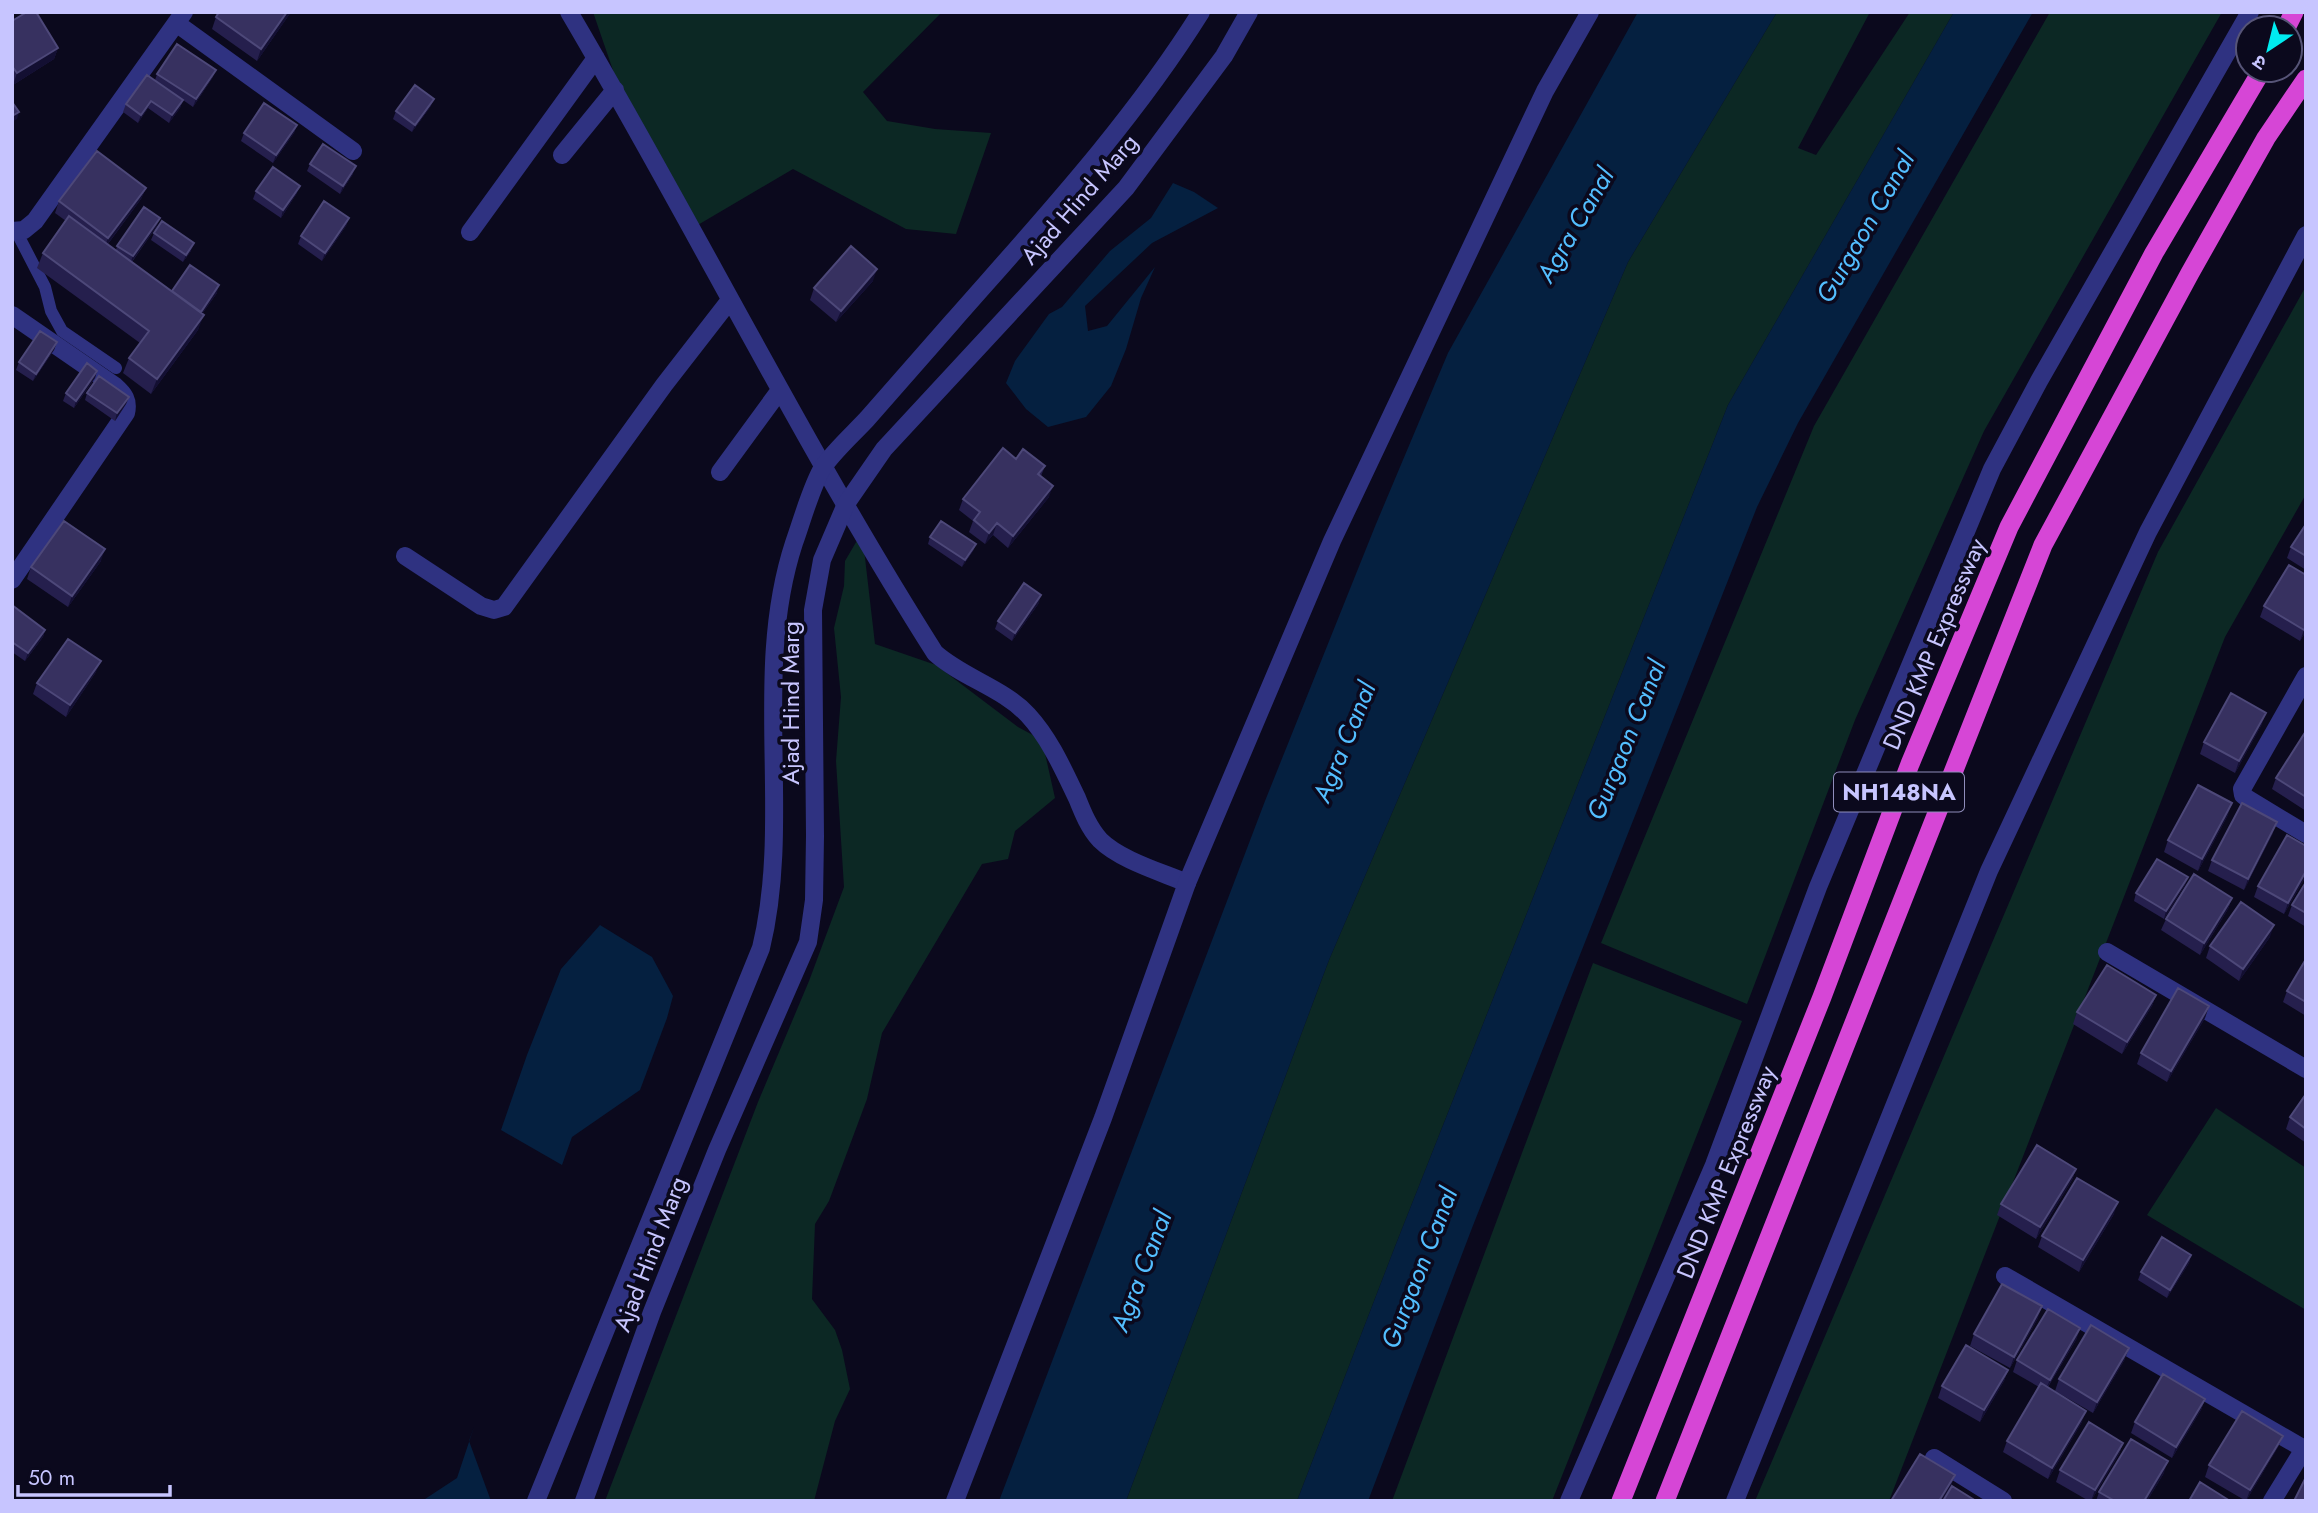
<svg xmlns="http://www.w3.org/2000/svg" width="2318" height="1513" viewBox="0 0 2318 1513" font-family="Jost,'Noto Sans Devanagari',sans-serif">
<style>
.green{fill:#0c2824}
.water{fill:#052040}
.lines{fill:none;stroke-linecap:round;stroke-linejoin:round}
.service{stroke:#2f3281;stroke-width:12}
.minor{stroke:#2f3281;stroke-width:18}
.tertiary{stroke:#2f3281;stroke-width:18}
.trunk{stroke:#d646d6;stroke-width:19}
.wall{fill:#251f4d}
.shaded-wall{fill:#130f32}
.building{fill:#373160;stroke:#4d4879;stroke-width:2}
.labels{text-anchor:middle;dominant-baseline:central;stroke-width:7;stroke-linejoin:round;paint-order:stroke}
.shield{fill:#0b091d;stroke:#8f8dbb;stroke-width:2}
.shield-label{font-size:23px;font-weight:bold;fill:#c7c5ff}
.street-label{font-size:24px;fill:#c7c5ff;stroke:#0b091d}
.water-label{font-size:26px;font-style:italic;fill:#53beff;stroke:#0b091d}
</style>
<rect width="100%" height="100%" fill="#0b091d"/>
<path class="green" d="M593 12H942L863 92 887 121 935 129 991 133 956 234 906 229 793 169 691 229 627 111Z
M1777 12H1870L1798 148 1816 155 1910 12H1954L1728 405 1396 1244 1297 1501H1126L1329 960 1628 262Z
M2050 12H2222L1984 431 1855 720 1747 1004 1601 943 1814 426Z
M2306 286V494L2225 637 1889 1501H1755L2158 552Z
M862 532 875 644 936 665 1018 727 1042 740 1055 798 1015 831 1008 859 982 864 882 1033 867 1099 829 1201 815 1224 812 1299 835 1330 842 1350 850 1389 835 1421 814 1501H605L758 1102 809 981 844 887 836 761 841 697 834 628 844 586 845 561Z
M1593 963 1742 1021 1552 1501H1392Z
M2216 1108 2306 1168V1310L2147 1215Z"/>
<path class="water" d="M1638 12H1777L1628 262 1329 960 1126 1501H999L1265 801 1376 524 1448 353Z
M1954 12H2033L1798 423 1757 507 1472 1228 1368 1501H1297L1396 1244 1728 405Z
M1173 183 1194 192 1218 208 1152 243 1085 306 1088 331 1107 326 1155 267 1141 298 1126 349 1111 386 1086 417 1048 427 1026 409 1006 383 1015 361 1049 314 1062 307 1110 251 1151 218Z
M600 925 652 957 673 996 667 1018 640 1090 572 1137 562 1165 501 1130 527 1055 561 969Z
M474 1427 469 1441 491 1501H422L457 1478Z"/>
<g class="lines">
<path class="service" d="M16 231 45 287 51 311 62 331 116 368"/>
<path class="minor" d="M569 12C694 224 803 445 935 653 963 678 1003 688 1028 715 1050 739 1063 769 1077 798 1083 813 1089 828 1100 840 1120 860 1161 872 1187 883
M176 23 353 151
M562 155 615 90
M12 231 24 230 35 221 184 12
M470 232 596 58
M12 315 115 386C124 394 129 400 126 413L12 580
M720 472 780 390
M405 556 481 606 494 610 504 607 664 385 730 300
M2306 676 2242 789 2243 795 2248 799 2306 834
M2107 952 2306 1069
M2005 1276 2306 1450
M1934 1458 2003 1501
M2272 1501 2304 1449"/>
<path class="tertiary" d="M536 1501 761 948C793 816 751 674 794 543 802 521 811 487 823 467 835 450 853 434 867 419 896 386 924 354 953 321 1040 222 1131 124 1201 12
M584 1501 652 1312 717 1150 808 942 814 900 815 836 813 610 822 560 846 504 884 449 1126 188 1224 56 1249 12
M955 1501 1103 1118 1187 883 1332 541 1545 91 1590 12
M1569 1501 1714 1165 1818 887 1992 469 2039 381 2250 12
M1735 1501 1989 871 2148 532 2306 235"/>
<path class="trunk" d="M2286 28 2294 12
M1621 1501 1822 997 1910 764 2009 527 2154 253 2262 70
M1665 1501 2043 545 2190 273 2266 138 2306 79"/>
</g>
<path class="wall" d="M219 12H291L257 61 212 29 216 17Z
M12 21 58 48 54 59 13 85Z
M157 74 213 77 193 107 183 100 180 108 169 123 148 108 138 123 123 112 126 104 155 80Z
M431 106 412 132 393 119 396 111Z
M297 125 294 133 273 163 241 141 244 133Z
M310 164 353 174 340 194 307 171Z
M146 188 141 199 108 244 116 250 117 246 157 226 132 262 172 291 217 293 202 314 198 330 151 394 123 373 129 358 140 343 37 268 43 253 66 221 55 213 59 201Z
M256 191 297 193 281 218 253 199Z
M349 218 346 226 322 261 298 244 301 236Z
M154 233 191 251 183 262 151 240Z
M873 281 836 322 810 300 814 288Z
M57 342 54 350 33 381 16 370 19 362Z
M97 371 95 378 74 408 63 401 66 393Z
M87 393 129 397 126 404 115 421 85 400Z
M1016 459 1045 466 1041 476 1049 497 1008 548 993 535 985 544 969 532 973 521 959 510 963 499Z
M2306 524V570L2287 558 2291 547Z
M930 537 976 544 973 551 962 567 928 544Z
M101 561 68 607 27 579 31 567Z
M2306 575V631L2300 641 2260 617 2264 606Z
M1039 603 1012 641 995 629 998 621Z
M12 605 45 630 43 637 25 661 12 652Z
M96 672 66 717 33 694 37 683Z
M2262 724 2235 773 2200 754 2204 742Z
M2306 731V811L2272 789 2276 778Z
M2228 815 2198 871 2164 852 2168 840Z
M2273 833 2244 890 2208 871 2212 860Z
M2306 876 2284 914 2254 897 2258 886Z
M2188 877 2185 885 2164 919 2134 901 2136 893Z
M2306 882V927L2288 916 2292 905Z
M2232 898 2228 909 2200 955 2161 930 2166 919Z
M2270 937 2239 981 2206 958 2210 946Z
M2306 959V1016L2283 1002 2287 991Z
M2156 995 2152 1006 2122 1054 2073 1024 2077 1012Z
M2209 1006 2205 1018 2167 1082 2137 1064 2141 1053Z
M2306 1094V1143L2286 1129 2290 1117Z
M2076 1169 2072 1180 2036 1239 1997 1215 2001 1204Z
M2114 1214 2079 1272 2038 1247 2042 1236Z
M2191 1255 2189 1263 2167 1298 2138 1280 2141 1272Z
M2038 1318 2010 1368 1970 1346 1974 1334Z
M2080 1328 2076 1340 2048 1387 2082 1422 2048 1479 2003 1452 2007 1441 2039 1387 2013 1372 2017 1360Z
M2125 1359 2093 1413 2055 1391 2059 1379Z
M2008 1370 2004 1381 1980 1422 1938 1398 1942 1386Z
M2205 1399 2201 1410 2172 1458 2131 1433 2135 1422Z
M2283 1436 2278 1447 2246 1501 2205 1477 2209 1465Z
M2123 1443 2119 1454 2091 1501H2089L2056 1482 2060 1470Z
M2164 1473 2147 1501H2096L2099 1492Z"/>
<path class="shaded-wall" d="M287 12H291L257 61 261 49Z
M58 48 54 59 13 85 17 73Z
M216 70 213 77 193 107 196 99Z
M434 99 431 106 412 132 415 125Z
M183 100 180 108 169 123 172 115Z
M151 101 148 108 138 123 141 115Z
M19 112 17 119 12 122V116Z
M297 125 294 133 273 163 276 155Z
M356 166 353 174 340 194 343 186Z
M300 186 297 193 281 218 283 210Z
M146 188 141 199 104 249 108 238Z
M160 218 157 226 130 264 133 256Z
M349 218 346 226 322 261 325 253Z
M194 243 191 251 183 262 186 255Z
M877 269 873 281 836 322 841 311Z
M219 285 217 293 198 320 201 312Z
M204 315 198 330 151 394 157 379Z
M57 342 54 350 33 381 36 374Z
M97 371 95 378 74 408 76 401Z
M129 397 126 404 115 421 117 413Z
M1053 486 1049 497 1008 548 1013 536Z
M997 523 993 535 985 544 989 533Z
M976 544 973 551 962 567 965 560Z
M105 549 101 561 68 607 72 596Z
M1041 595 1039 603 1012 641 1015 633Z
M2306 627V631L2300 641 2304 630Z
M45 630 43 637 25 661 28 653Z
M101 661 96 672 66 717 70 705Z
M2266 713 2262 724 2235 773 2239 761Z
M2232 803 2228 815 2198 871 2202 859Z
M2277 822 2273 833 2244 890 2248 879Z
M2306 871V876L2284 914 2288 903Z
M2188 877 2185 885 2164 919 2166 911Z
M2232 898 2228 909 2200 955 2204 943Z
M2274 925 2270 937 2239 981 2243 969Z
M2156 995 2152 1006 2122 1054 2127 1042Z
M2209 1006 2205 1018 2167 1082 2171 1071Z
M2076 1169 2072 1180 2036 1239 2040 1227Z
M2118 1202 2114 1214 2079 1272 2083 1260Z
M2191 1255 2189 1263 2167 1298 2170 1290Z
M2042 1306 2038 1318 2010 1368 2014 1357Z
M2080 1328 2076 1340 2045 1391 2050 1380Z
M2129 1348 2125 1359 2093 1413 2097 1402Z
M2008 1370 2004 1381 1980 1422 1984 1410Z
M2205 1399 2201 1410 2172 1458 2176 1447Z
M2086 1411 2082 1422 2048 1479 2052 1468Z
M2283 1436 2278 1447 2246 1501 2250 1490Z
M2123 1443 2119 1454 2091 1501 2095 1490Z
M2168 1461 2164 1473 2147 1501H2144Z
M1955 1475 1951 1486 1942 1501H1939Z"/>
<path class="building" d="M27 12H36L58 48 17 73 12 66V21Z
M219 12H287L261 49 216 17Z
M177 44 216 70 196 99 157 74Z
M147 75 183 100 172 115 151 101 141 115 126 104Z
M415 85 434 99 415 125 396 111Z
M12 102 19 112 12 116Z
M264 103 297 125 276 155 244 133Z
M323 144 356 166 343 186 310 164Z
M97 151 146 188 108 238 59 201Z
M273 167 300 186 283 210 256 191Z
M324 201 349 218 325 253 301 236Z
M144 207 160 218 133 256 117 246Z
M69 216 204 315 157 379 129 358 149 331 43 253Z
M162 221 194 243 186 255 154 233Z
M851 246 877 269 841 311 814 288Z
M190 265 219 285 201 312 172 291Z
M40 331 57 342 36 374 19 362Z
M87 363 97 371 76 401 66 393Z
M99 376 129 397 117 413 87 393Z
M1003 448 1016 459 1023 449 1045 466 1038 474 1053 486 1013 536 997 523 989 533 974 520 980 512 963 499Z
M64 521 105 549 72 596 31 567Z
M941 521 976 544 965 560 930 537Z
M2306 524V556L2291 547Z
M2289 565 2306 575V627L2304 630 2264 606Z
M1024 583 1041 595 1015 633 998 621Z
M12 605 45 630 28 653 12 642Z
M68 639 101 661 70 705 37 683Z
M2231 693 2266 713 2239 761 2204 742Z
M2306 731V797L2276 778Z
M2198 785 2232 803 2202 859 2168 840Z
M2242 803 2277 822 2248 879 2212 860Z
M2287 835 2306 846V871L2288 903 2258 886Z
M2157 859 2188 877 2166 911 2136 893Z
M2194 874 2232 898 2204 943 2166 919Z
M2306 882V913L2292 905Z
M2241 902 2274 925 2243 969 2210 946Z
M2306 959V1002L2287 991Z
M2107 965 2156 995 2127 1042 2077 1012Z
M2178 988 2209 1006 2171 1071 2141 1053Z
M2306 1094V1129L2290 1117Z
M2037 1145 2076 1169 2040 1227 2001 1204Z
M2077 1178 2118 1202 2083 1260 2042 1236Z
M2162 1237 2191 1255 2170 1290 2141 1272Z
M2002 1284 2042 1306 2014 1357 1974 1334Z
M2048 1309 2080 1328 2050 1380 2017 1360Z
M2091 1325 2129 1348 2097 1402 2059 1379Z
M1966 1345 2008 1370 1984 1410 1942 1386Z
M2163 1374 2205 1399 2176 1447 2135 1422Z
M2041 1383 2086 1411 2052 1468 2007 1441Z
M2242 1411 2283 1436 2250 1490 2209 1465Z
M2089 1422 2123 1443 2095 1490 2060 1470Z
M2131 1439 2168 1461 2144 1501H2115L2099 1492Z
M1920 1454 1955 1475 1939 1501H1891Z
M2306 1477V1501H2294Z
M2200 1482 2230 1501H2189Z
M1952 1486 1976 1501H1943Z"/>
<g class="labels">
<rect class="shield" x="1834" y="772.5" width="130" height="39" rx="5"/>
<g class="shield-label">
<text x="1899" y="792">NH148NA</text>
</g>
<g class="street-label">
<text transform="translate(1079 199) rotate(-49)">Ajad Hind Marg</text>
<text transform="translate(1934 644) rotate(-67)">DND KMP Expressway</text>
<text transform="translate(790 703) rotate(-90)">Ajad Hind Marg</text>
<text transform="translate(1726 1172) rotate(-68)">DND KMP Expressway</text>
<text transform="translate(650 1254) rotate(-69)">Ajad Hind Marg</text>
</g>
<g class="water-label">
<text transform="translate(1575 225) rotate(-60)">Agra Canal</text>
<text transform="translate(1865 227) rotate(-60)">Gurgaon Canal</text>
<text transform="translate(1626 740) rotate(-68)">Gurgaon Canal</text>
<text transform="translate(1344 742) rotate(-68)">Agra Canal</text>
<text transform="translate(1419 1268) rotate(-69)">Gurgaon Canal</text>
<text transform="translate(1141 1271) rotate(-69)">Agra Canal</text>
</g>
</g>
<rect width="2318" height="1513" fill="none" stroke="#c7c5ff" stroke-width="28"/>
<g transform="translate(2269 49) rotate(215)"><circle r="33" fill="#0b091d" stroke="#565477" stroke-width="2"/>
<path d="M0-5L12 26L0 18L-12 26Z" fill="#00ecf0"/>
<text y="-10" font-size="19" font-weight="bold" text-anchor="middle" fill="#c7c5ff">उ</text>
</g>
<path d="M18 1485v10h152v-10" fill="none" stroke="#c7c5ff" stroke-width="3.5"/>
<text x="28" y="1485" font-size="21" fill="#c7c5ff" stroke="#0b091d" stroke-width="5" paint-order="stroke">50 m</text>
</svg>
